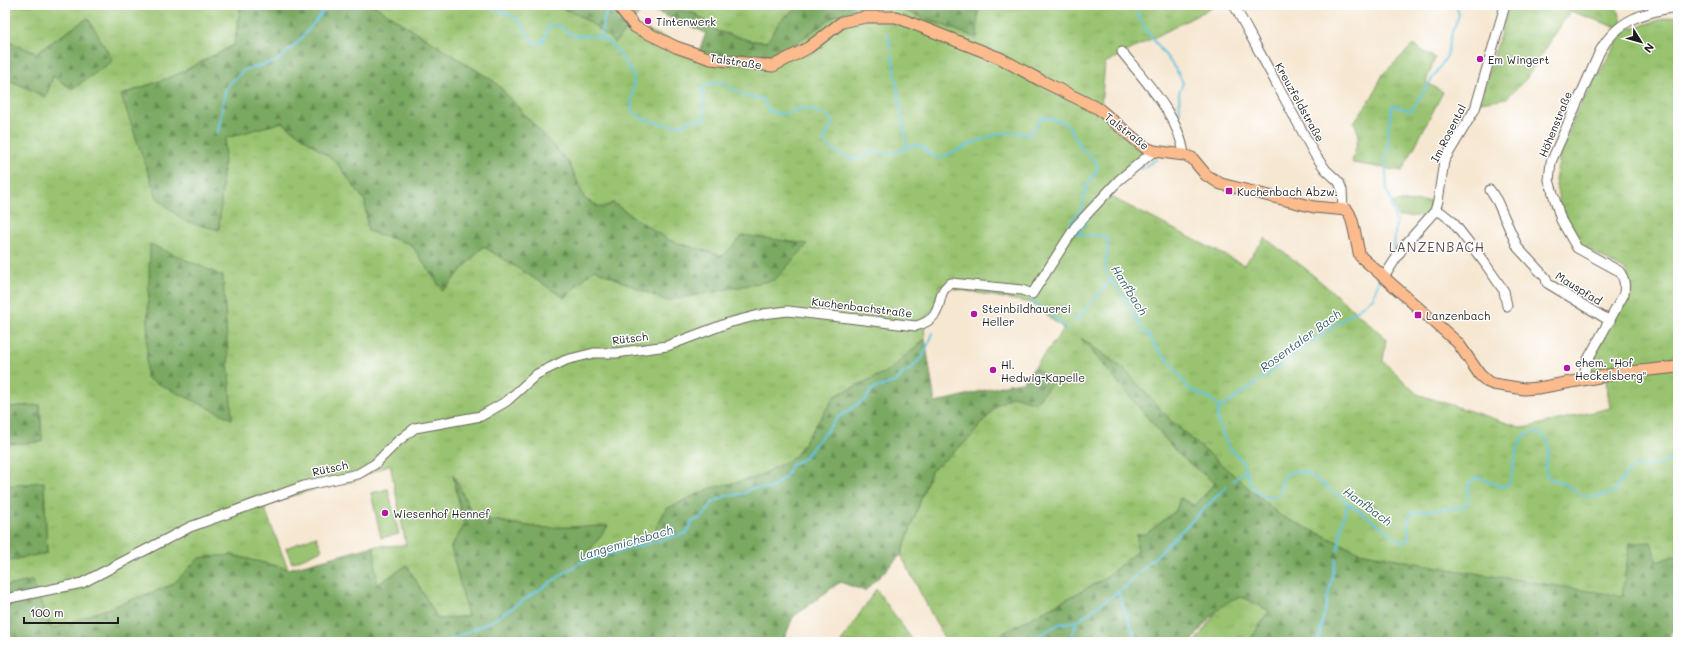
<svg xmlns="http://www.w3.org/2000/svg" width="1683" height="647" viewBox="0 0 1683 647" font-family="Mali,sans-serif">
<style>
.grass{fill:url(#grass-tufts);stroke:#5a7046}
.forest{fill:url(#forest-firs);stroke:#4b623f}
.park{fill:#99c370;stroke:#5a7046}
.lines{fill:none;stroke-linecap:round;stroke-linejoin:round}
.stream{stroke:#63c4e1;stroke-width:2}
.minor-casing{stroke:#68635b;stroke-width:11}
.major-casing{stroke:#68635b;stroke-width:13}
.minor{stroke:#fff;stroke-width:9}
.major{stroke:#fbbb8d;stroke-width:11}
.poi-dot{fill:#b5179e;stroke:#fff;stroke-width:1.5}
.labels{text-anchor:middle;dominant-baseline:central;stroke-width:3;stroke-linejoin:round;paint-order:stroke}
.poi-label{font-size:11px;fill:#1c1c1c;stroke:#fff;text-anchor:start}
.street-label{font-size:11px;fill:#1c1c1c;stroke:#fff}
.water-label{font-size:12px;font-style:italic;fill:#385f6b;stroke:#fff}
.quarter-label{font-size:13px;letter-spacing:1px;fill:#604a50;stroke:#fff}
</style>
<defs>
<pattern id="grass-tufts" width="24" height="20" patternUnits="userSpaceOnUse"><rect width="24" height="20" fill="#99c370"/><path d="M3 7l-1-3M5 7V3M7 7l1-3M15 17l-1-3M17 17v-4M19 17l1-3" fill="none" stroke="#83a760"/></pattern>
<pattern id="forest-firs" width="22" height="20" patternUnits="userSpaceOnUse"><rect width="22" height="20" fill="#7aa962"/><path d="M5 1l3.5 6h-7zM16 11l3.5 6h-7z" fill="#638950"/></pattern>
</defs>
<rect width="100%" height="100%" fill="#fff"/>
<filter id="ink" filterUnits="userSpaceOnUse"><feTurbulence type="fractalNoise" baseFrequency=".025" numOctaves="2"/><feDisplacementMap in="SourceGraphic" scale="8" xChannelSelector="R" yChannelSelector="G"/><feConvolveMatrix kernelMatrix="1 2 1 2 8 2 1 2 1" color-interpolation-filters="sRGB"/></filter>
<filter id="wash" filterUnits="userSpaceOnUse"><feTurbulence type="fractalNoise" baseFrequency=".012" numOctaves="4" result="noise"/><feDisplacementMap in="SourceGraphic" scale="16" xChannelSelector="R" yChannelSelector="G"/><feGaussianBlur stdDeviation="0.9" result="paint"/><feColorMatrix in="noise" values="0 0 0 0 0 0 0 0 0 0 0 0 0 0 0 0 0 1.4 0 .05"/><feComposite in="paint" operator="in"/></filter>
<g filter="url(#wash)">
<rect width="100%" height="100%" fill="#f6e7d1"/>
<path class="grass" d="M5 5H241L234 45 176 75 121 95 225 138 282 122 336 162 365 201 368 231 411 244 443 291 483 246 565 298 594 269 666 301 723 256 668 240 613 203 602 208 585 199 569 163 495 82 373 5H552C580 13 594 24 615 43L630 23 699 51 771 60 836 15 889 5 977 38 978 5H1217L1105 63 1101 107 1153 148 1107 195 1244 265 1265 238 1306 269 1386 338 1383 361 1417 394 1523 428 1610 408 1606 380 1589 370V363L1626 299 1630 283 1625 270 1580 245 1560 205 1555 180 1561 152 1577 111 1624 30 1570 11 1526 79 1507 98 1480 102 1509 5H1613L1619 12 1624 30 1678 15V558L1673 556 1657 562 1622 597 1448 569 1359 552 1281 516 1170 420 1124 369 1082 339 1178 454 1215 483 1195 506 1180 498 1176 511 1146 534 1137 551 1104 579 1003 633 994 642H946L901 555 931 471 969 439 997 405 1013 395 1035 403 1054 381 1009 384 1023 382 1064 329 1031 303 940 286 935 306 924 322 925 339 890 370 835 396 795 457 755 478 711 488 666 509 653 536 582 559 608 526 540 528 474 517 453 477 464 526 451 547 468 616 438 620 407 566 376 585 374 546 406 545 390 464 354 481 320 488 263 504 288 569 232 555 199 558 172 585 52 630 32 581 5 586V561L47 553 44 482 5 486V444L42 442 40 405 5 407V78L46 97 53 76 88 18 36 53 5 40Z
M676 5H801L781 20 768 42 751 41 717 31 696 14 679 10Z
M1413 45 1435 58 1426 82 1443 92 1402 171 1353 163 1352 162 1359 135 1354 122 1372 97 1383 74Z
M876 589 914 642H841Z
M1243 597 1269 611 1249 642H1195L1216 612 1229 600Z"/>
<path class="forest" d="M241 5H373L495 82 569 163 585 199 602 208 613 203 668 240 723 256 743 235 808 244 775 280 666 301 594 269 565 298 483 246 443 291 411 244 368 231 365 201 336 162 282 122 226 138 219 230 184 221 157 198 121 95 176 75 234 45Z
M552 5H676L679 10 696 14 717 31 751 41 767 42 781 20 801 5H889L836 15 771 60 699 51 706 33 645 7 615 43C594 24 580 13 552 5Z
M891 5H978L977 38Z
M88 18 113 61 72 89 53 76 46 97 5 78V40L36 53Z
M150 244 223 276 232 419 146 378Z
M1081 338 1124 369 1170 420 1281 516 1359 552 1448 569 1622 596 1630 543 1651 542 1657 562 1673 556 1678 558V633L1671 631 1669 642H1249L1269 611C1262 607 1252 600 1244 598 1227 593 1199 629 1192 642H994L1003 633 1104 579 1137 551V534H1146L1176 511 1180 498 1195 506 1215 483 1178 454Z
M925 339 935 403 1009 384 1024 382 1035 368 1054 381 1035 403 1013 396 997 405 969 439 931 471 901 555 865 591 840 582 793 617 783 642H5V586L32 581 52 629 172 585 199 558 232 555 288 569 374 546 377 585 407 565 438 619 468 616 451 547 464 526 453 474 474 517 540 528 608 526 583 559 652 536 666 509 711 488 755 478 795 457 835 396 890 370Z
M40 405 42 442 5 444V407Z
M44 482 47 553 5 561V486Z"/>
<path class="park" d="M1432 201 1433 207 1427 216 1398 217 1393 202Z
M388 489 399 534 381 538 371 493Z
M316 536 322 550 292 563 286 548Z"/>
<g class="lines">
<path class="stream" d="M489 5C497 13 509 12 517 19 526 26 526 36 535 43L543 42 549 26C565 22 563 33 573 35 581 37 589 35 597 37 612 40 625 61 632 74 639 86 624 105 636 114 646 122 667 126 680 125 691 124 689 116 702 121L704 120 703 89 705 85 721 82 748 97 761 98 764 101 768 110C787 118 788 111 806 108L830 117 833 121 824 140C828 148 850 162 859 159 864 158 869 153 873 151 880 150 885 156 893 154 901 152 910 143 918 145 927 147 930 161 942 157 964 149 1002 124 1025 135L1031 133 1042 117 1061 121 1069 126 1081 148 1097 163V169L1086 188 1082 207 1071 222 1070 228
M855 5 856 12
M1135 5C1142 36 1171 54 1183 83L1179 93 1180 113 1175 116
M888 34 891 49
M600 38 604 19 611 5
M892 55 907 148
M218 132 226 87 244 70 277 61 298 42 329 5
M1141 169 1157 159
M1075 232C1085 239 1097 232 1107 238 1111 250 1101 263 1107 274L1129 304 1134 316 1143 330 1148 334 1157 349 1167 358 1189 389 1210 399 1219 406 1217 420 1228 446 1242 461 1252 486 1257 493 1264 496 1272 498 1279 496 1283 476 1292 472H1304L1309 474 1403 543C1417 537 1400 524 1413 512L1463 507C1471 500 1468 495 1468 486L1475 478H1480L1502 487 1509 484C1514 471 1514 439 1530 433 1533 432 1538 433 1542 435 1556 444 1544 458 1545 469 1545 473 1547 475 1549 478L1564 484 1581 495 1594 497 1606 495 1615 491 1625 475 1633 467 1659 465 1673 458 1678 461
M1078 234 1088 219
M1383 270 1394 249 1396 222 1392 207 1391 199 1387 191 1385 155 1388 147V130L1392 105 1411 111 1447 56 1451 35 1459 15 1456 5
M987 291 1024 296
M1031 299 1068 329
M1074 322 1111 280
M1220 409 1373 298 1379 279
M1234 480 1246 470
M1338 551 1342 522 1348 503
M1118 592 1137 642
M446 642 492 621 581 562 687 533 692 522 704 516 712 503 726 496 743 494 751 488 770 489 786 476 791 465 804 458 837 418 866 399 871 390 897 381 903 373 911 370 916 363 923 357 933 333
M1027 642 1059 624 1077 621
M1070 642 1077 621 1125 587 1227 486
M1318 642 1336 559"/>
</g>
</g>
<g filter="url(#ink)">
<g class="lines">
<g class="minor-casing">
<path id="minor" d="M1234 5 1315 155 1326 170 1339 182 1342 190 1343 209
M1122 52C1145 81 1180 117 1184 155
M1490 190 1497 201 1518 248 1546 278 1547 283 1610 321
M1435 211 1442 213 1452 221 1484 262 1504 291 1507 306
M1384 277 1404 246 1435 211 1438 201 1444 161 1475 109 1504 9
M1586 379 1585 371 1587 361 1624 294C1625 284 1625 279 1619 271L1577 248 1561 220 1549 180 1551 162 1600 51C1618 19 1644 12 1678 7
M5 599 82 583 190 527 304 486 358 474 375 464 398 441 415 428 481 416 507 401 537 374 566 360 594 353H616L667 346 728 323 763 314 788 311 916 326C949 317 932 294 951 283L1022 290 1032 294 1076 226 1119 180 1154 151"/>
</g>
<g class="major-casing">
<path id="major" d="M618 5 635 27 676 47 711 59 773 66 808 48 842 22 866 17H896L1000 58 1040 80 1099 109 1144 147 1154 151 1184 155 1192 158 1206 175 1221 184 1314 207 1347 210C1354 218 1356 244 1360 256L1458 343 1480 375 1488 382 1493 384 1524 389 1538 388 1621 373 1678 367"/>
</g>
<use href="#minor" class="minor"/>
<use href="#major" class="major"/>
</g>
</g>
<g class="poi-dot">
<circle cx="648" cy="21" r="4"/>
<circle cx="1480" cy="59" r="4"/>
<rect x="1225" y="187" width="8" height="8" rx="2"/>
<circle cx="974" cy="314" r="4"/>
<rect x="1414" y="311" width="8" height="8" rx="2"/>
<circle cx="1567" cy="368" r="4"/>
<circle cx="993" cy="370" r="4"/>
<circle cx="385" cy="513" r="4"/>
</g>
<g class="labels">
<g class="poi-label">
<text x="656" y="21">Tintenwerk</text>
<text x="1488" y="59">Em Wingert</text>
<text x="1237" y="191">Kuchenbach Abzw.</text>
<text x="982" y="308">Steinbildhauerei<tspan x="982" dy="13">Heller</tspan></text>
<text x="1426" y="315">Lanzenbach</text>
<text x="1575" y="362">ehem. "Hof<tspan x="1575" dy="13">Heckelsberg"</tspan></text>
<text x="1001" y="364">Hl.<tspan x="1001" dy="13">Hedwig-Kapelle</tspan></text>
<text x="393" y="513">Wiesenhof Hennef</text>
</g>
<g class="street-label">
<text transform="translate(736 61) rotate(8)">Talstraße</text>
<text transform="translate(1300 102) rotate(61)">Kreuzfeldstraße</text>
<text transform="translate(1555 124) rotate(-68)">Höhenstraße</text>
<text transform="translate(1127 131) rotate(38)">Talstraße</text>
<text transform="translate(1448 133) rotate(-63)">Im Rosental</text>
<text transform="translate(1579 288) rotate(32)">Mauspfad</text>
<text transform="translate(862 307) rotate(7)">Kuchenbachstraße</text>
<text transform="translate(630 338) rotate(-7)">Rütsch</text>
<text transform="translate(330 468) rotate(-12)">Rütsch</text>
</g>
<g class="water-label">
<text transform="translate(1130 290) rotate(58)">Hanfbach</text>
<text transform="translate(1300 340) rotate(-36)">Rosentaler Bach</text>
<text transform="translate(1368 506) rotate(36)">Hanfbach</text>
<text transform="translate(626 542) rotate(-16)">Langemichsbach</text>
</g>
<g class="quarter-label">
<text x="1437" y="246">LANZENBACH</text>
</g>
</g>
<rect width="1683" height="647" fill="none" stroke="#fff" stroke-width="20"/>
<g transform="translate(1641 42) rotate(127)" stroke="#ffffff" stroke-width="3" paint-order="stroke">
<path d="M0-3L7 15L0 10L-7 15Z" fill="#1c1c1c"/>
<text y="-6" font-size="11" font-weight="bold" text-anchor="middle" fill="#1c1c1c">N</text>
</g>
<path d="M24 617v6h94v-6" fill="none" stroke="#1c1c1c" stroke-width="2"/>
<text x="30" y="617" font-size="12" fill="#1c1c1c" stroke="#ffffff" stroke-width="3" paint-order="stroke">100 m</text>
</svg>
